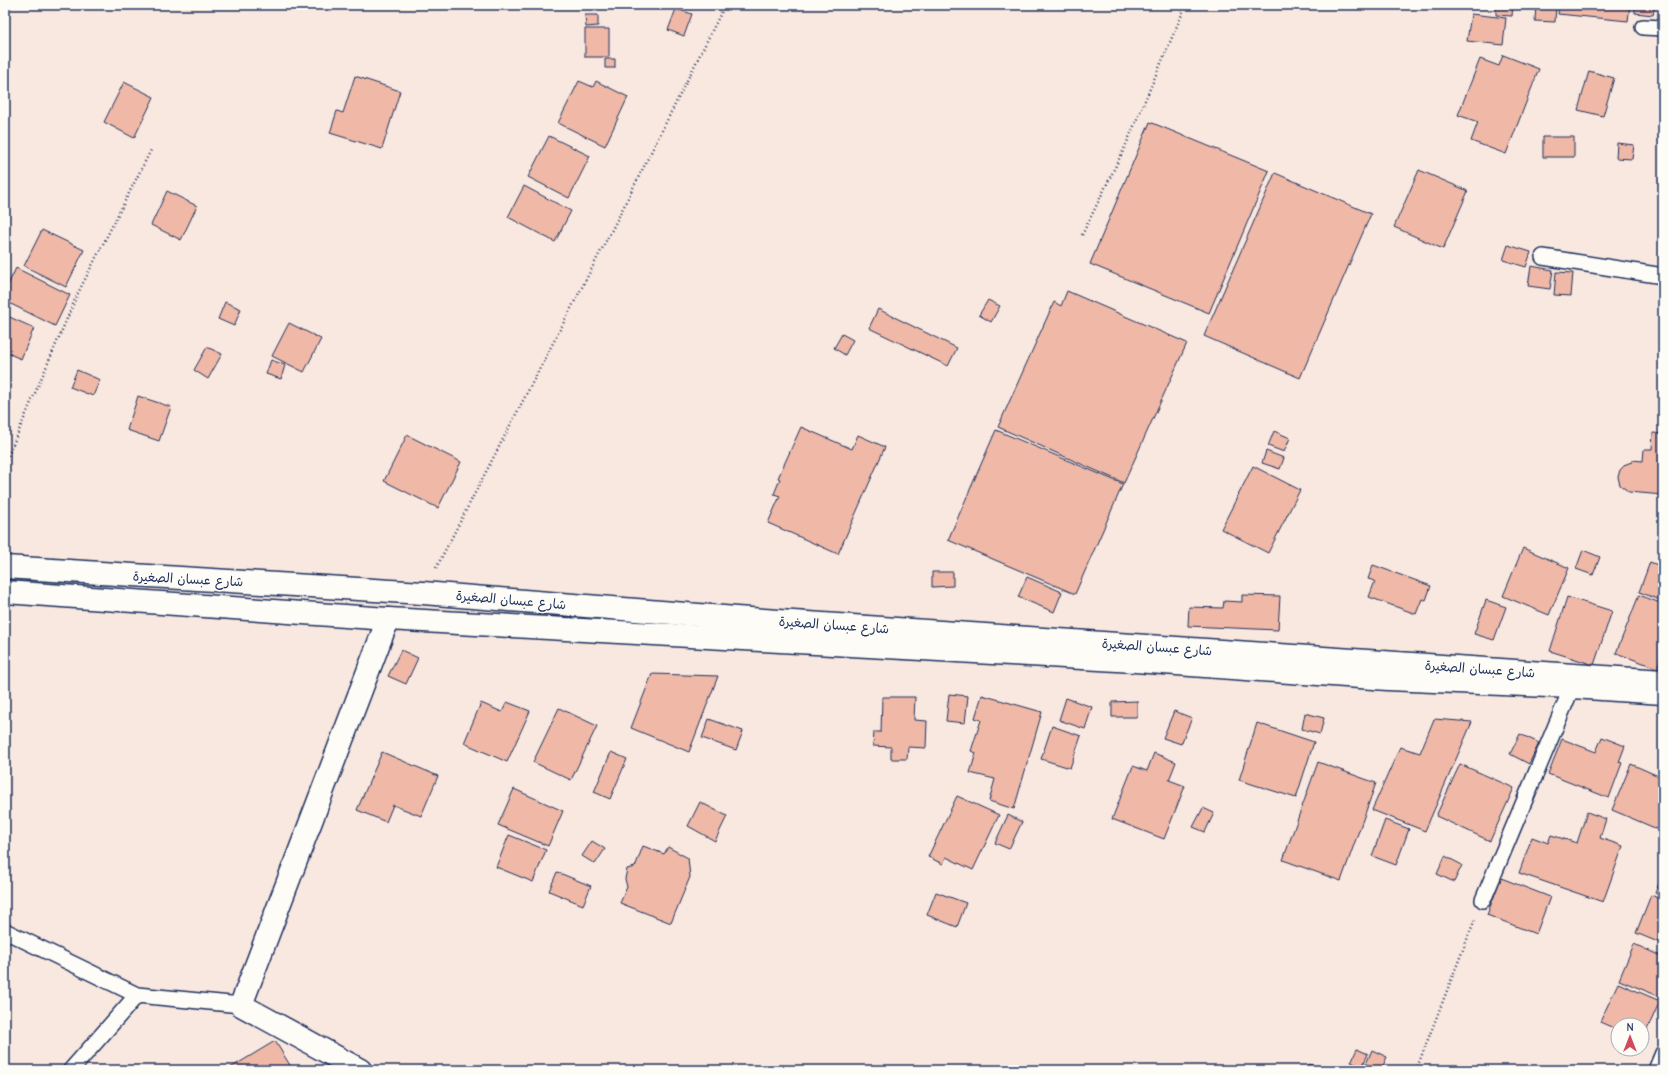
<svg xmlns="http://www.w3.org/2000/svg" width="1668" height="1075" viewBox="0 0 1668 1075" font-family="'Comic Neue','Playpen Sans Arabic',sans-serif">
<style>
.building{fill:#f0b8a6;stroke:#1b2f5e}
.lines{fill:none;stroke-linecap:round;stroke-linejoin:round}
.service-casing{stroke:#1b2f5e;stroke-width:18}
.minor-casing{stroke:#1b2f5e;stroke-width:25}
.tertiary-casing{stroke:#1b2f5e;stroke-width:25}
.secondary-casing{stroke:#1b2f5e;stroke-width:25}
.path{stroke:#1b2f5e;stroke-width:2.5;stroke-dasharray:1 3;stroke-linecap:butt}
.service{stroke:#fdfcf7;stroke-width:15}
.minor{stroke:#fdfcf7;stroke-width:22}
.tertiary{stroke:#fdfcf7;stroke-width:22}
.secondary{stroke:#fdfcf7;stroke-width:22}
.labels{text-anchor:middle;dominant-baseline:central;stroke-width:3;stroke-linejoin:round;paint-order:stroke}
.street-label{font-size:13px;fill:#1b2f5e;stroke:#fdfcf7}
</style>
<rect width="100%" height="100%" fill="#f9e8df"/>
<filter id="ink" filterUnits="userSpaceOnUse"><feTurbulence type="fractalNoise" baseFrequency=".025" numOctaves="2"/><feDisplacementMap in="SourceGraphic" scale="8" xChannelSelector="R" yChannelSelector="G"/><feConvolveMatrix kernelMatrix="1 2 1 2 8 2 1 2 1" color-interpolation-filters="sRGB"/></filter>
<g filter="url(#ink)">
<path class="building" d="M1496 5H1513L1512 16 1496 15Z
M1536 5H1556L1555 22 1535 21Z
M1559 5H1630L1628 21 1558 14Z
M1635 5H1655L1653 15 1635 13Z
M676 9 692 14 684 36 668 30Z
M1471 14 1506 18 1503 45 1467 41Z
M585 15H598V26L586 27Z
M585 29H609V57H585Z
M1503 55 1539 69 1506 154 1471 141 1478 122 1458 115 1480 59 1499 66Z
M605 59H615V68H605Z
M1589 71 1614 78 1603 116 1578 110Z
M355 76 400 91 382 149 330 133 337 111 343 113Z
M579 81 593 87 596 81 628 97 605 146 558 123Z
M124 82 154 97 134 138 104 122Z
M1150 122 1269 171 1209 313 1090 264Z
M549 136 590 156 569 198 528 177Z
M1543 137H1574V157H1543Z
M1617 143 1634 145 1632 159 1616 158Z
M1419 170 1468 191 1443 249 1394 227Z
M1275 173 1371 214 1300 378 1204 336Z
M524 186 571 211 555 242 508 217Z
M167 191 197 206 181 240 151 225Z
M42 230 84 250 66 287 24 266Z
M1508 245 1531 252 1526 267 1503 260Z
M1531 266 1553 270 1550 289 1528 286Z
M16 268 70 295 55 326 5 301V291Z
M1556 272 1573 273 1571 296 1554 295Z
M1067 291 1187 343 1124 483 998 427 1054 302 1061 306Z
M988 300 1000 306 991 322 979 315Z
M225 302 241 309 234 326 218 319Z
M878 309 957 348 948 366 869 328Z
M5 315 34 328 21 359 5 352Z
M289 323 321 339 304 372 272 356Z
M842 334 853 340 845 355 834 348Z
M207 347 222 354 208 379 194 370Z
M271 360 285 365 281 379 266 374Z
M77 370 100 380 93 396 70 387Z
M138 396 171 407 159 441 127 430Z
M801 427 852 449 858 435 885 447 838 554 768 523 780 496 774 494 780 479 778 478Z
M996 430 1123 484 1075 594 948 540Z
M1274 431 1290 438 1284 452 1268 446Z
M1653 433 1663 434V495L1629 492 1620 485 1618 477 1620 470 1626 464 1632 462V460L1643 461 1644 449H1652Z
M407 435 461 462 438 508 384 481Z
M1266 451 1284 458 1280 469 1262 463Z
M1253 466 1300 490 1268 553 1221 529Z
M1523 548 1569 568 1549 615 1503 596Z
M1583 550 1600 557 1593 575 1576 569Z
M1650 562 1663 567V601L1639 592Z
M1373 565 1431 586 1426 600 1422 599 1416 614 1369 597 1375 581 1368 579Z
M932 572H953V586L932 587Z
M1027 577 1062 592 1054 612 1018 597Z
M1242 595 1280 596 1278 630 1188 626 1189 607 1223 608 1224 601 1242 602Z
M1639 595 1663 604V652L1657 668 1616 653Z
M1567 597 1612 611 1594 665 1550 651Z
M1486 600 1506 607 1494 640 1474 634Z
M401 650 418 658 406 684 388 676Z
M652 674 718 676 689 752 631 728Z
M949 694 968 696 965 723 946 721Z
M982 695 1042 712 1014 809 989 801 995 779 970 773 976 753 971 751 981 720 975 718Z
M882 697H915L914 720 927 721 926 748 908 747 907 759H891V747L873 746 874 732H881Z
M1066 698 1092 707 1085 729 1059 720Z
M1137 701V717H1112V702Z
M507 702 530 711 507 762 464 743 481 703 502 712Z
M559 708 597 726 571 780 533 762Z
M1174 711 1192 718 1181 744 1163 738Z
M1305 713 1324 718 1320 734 1302 729Z
M709 719 743 731 736 750 702 738Z
M1434 719 1472 722 1425 831 1372 810 1400 747 1420 753Z
M1257 723 1314 742 1296 798 1239 780Z
M1052 726 1081 736 1070 768 1041 759Z
M1520 734 1539 743 1529 764 1510 754Z
M1602 737 1625 746 1619 762 1622 763 1609 798 1548 774 1562 739 1596 752Z
M382 752 438 776 421 816 393 805 386 822 357 810Z
M611 752 627 759 610 799 594 792Z
M1154 753 1176 762 1169 780 1185 786 1164 839 1112 819 1133 766 1147 771Z
M1318 762 1376 783 1341 881 1283 860Z
M1460 764 1514 788 1490 841 1436 816Z
M1631 764 1663 778V828L1662 831 1612 810Z
M514 789 563 811 548 846 498 825Z
M957 796 999 815 973 870 946 857 943 864 928 857Z
M700 802 727 816 715 841 688 826Z
M1203 808 1214 813 1205 832 1193 827Z
M1587 812 1606 819 1600 838 1623 846 1603 902 1519 873 1532 837 1548 843 1551 835 1577 843Z
M1008 815 1022 822 1009 849 995 843Z
M1385 820 1409 829 1396 865 1372 856Z
M509 835 546 850 533 882 496 867Z
M592 841 605 849 595 864 582 856Z
M643 846 664 854 668 847 688 858 690 877 671 923 620 903 627 887 625 879 627 869 635 867Z
M1445 856 1462 865 1454 882 1437 874Z
M557 872 591 886 583 905 549 891Z
M1663 874V897L1655 893Z
M1501 878 1550 897 1536 934 1487 915Z
M936 892 966 903 957 927 927 915Z
M1651 895 1663 900V944L1636 933Z
M1634 944 1663 957V993L1661 997 1619 980Z
M1618 983 1660 1001 1642 1041V1025H1618V1030L1600 1022Z
M275 1041 293 1070H227Z
M1357 1049 1368 1054 1362 1067 1351 1062Z
M1372 1050 1387 1057 1381 1070 1366 1064Z
M1309 1064 1325 1070H1307Z"/>
<g class="lines">
<g class="service-casing">
<path id="service" d="M1643 27 1663 28
M1543 257 1663 276
M1483 900 1572 687
M5 931 137 995
M71 1070 137 995 241 1005
M1656 1070 1663 1053"/>
</g>
<g class="minor-casing">
<path id="minor" d="M360 1070 241 1005 388 619"/>
</g>
<g class="tertiary-casing">
<path id="tertiary" d="M5 592 388 619 1135 661 1388 679 1572 687 1663 693"/>
</g>
<g class="secondary-casing">
<path id="secondary" d="M5 567 423 593 736 618 1663 681"/>
</g>
<path class="path" d="M1082 235 1125 147 1186 5
M5 463 78 293 151 150
M436 568 618 218 725 5
M1416 1070 1475 919"/>
<use href="#service" class="service"/>
<use href="#minor" class="minor"/>
<use href="#tertiary" class="tertiary"/>
<use href="#secondary" class="secondary"/>
</g>
</g>
<g class="labels">
<g class="street-label">
<text transform="translate(188 579) rotate(3)">شارع عبسان الصغيرة</text>
<text transform="translate(511 600) rotate(5)">شارع عبسان الصغيرة</text>
<text transform="translate(834 625) rotate(4)">شارع عبسان الصغيرة</text>
<text transform="translate(1157 647) rotate(4)">شارع عبسان الصغيرة</text>
<text transform="translate(1480 669) rotate(4)">شارع عبسان الصغيرة</text>
</g>
</g>
<rect width="1668" height="1075" fill="none" stroke="#fdfcf7" stroke-width="20"/>
<rect x="10" y="10" width="1648" height="1055" fill="none" stroke="#1b2f5e" stroke-width="1.5" filter="url(#ink)"/>
<g transform="translate(1630 1037)"><circle r="19" fill="#fdfcf7" stroke="#a3aaba"/>
<path d="M0-3L7 15L0 10L-7 15Z" fill="#d1495b"/>
<text y="-6" font-size="11" font-weight="bold" text-anchor="middle" fill="#1b2f5e">N</text>
</g>
</svg>
